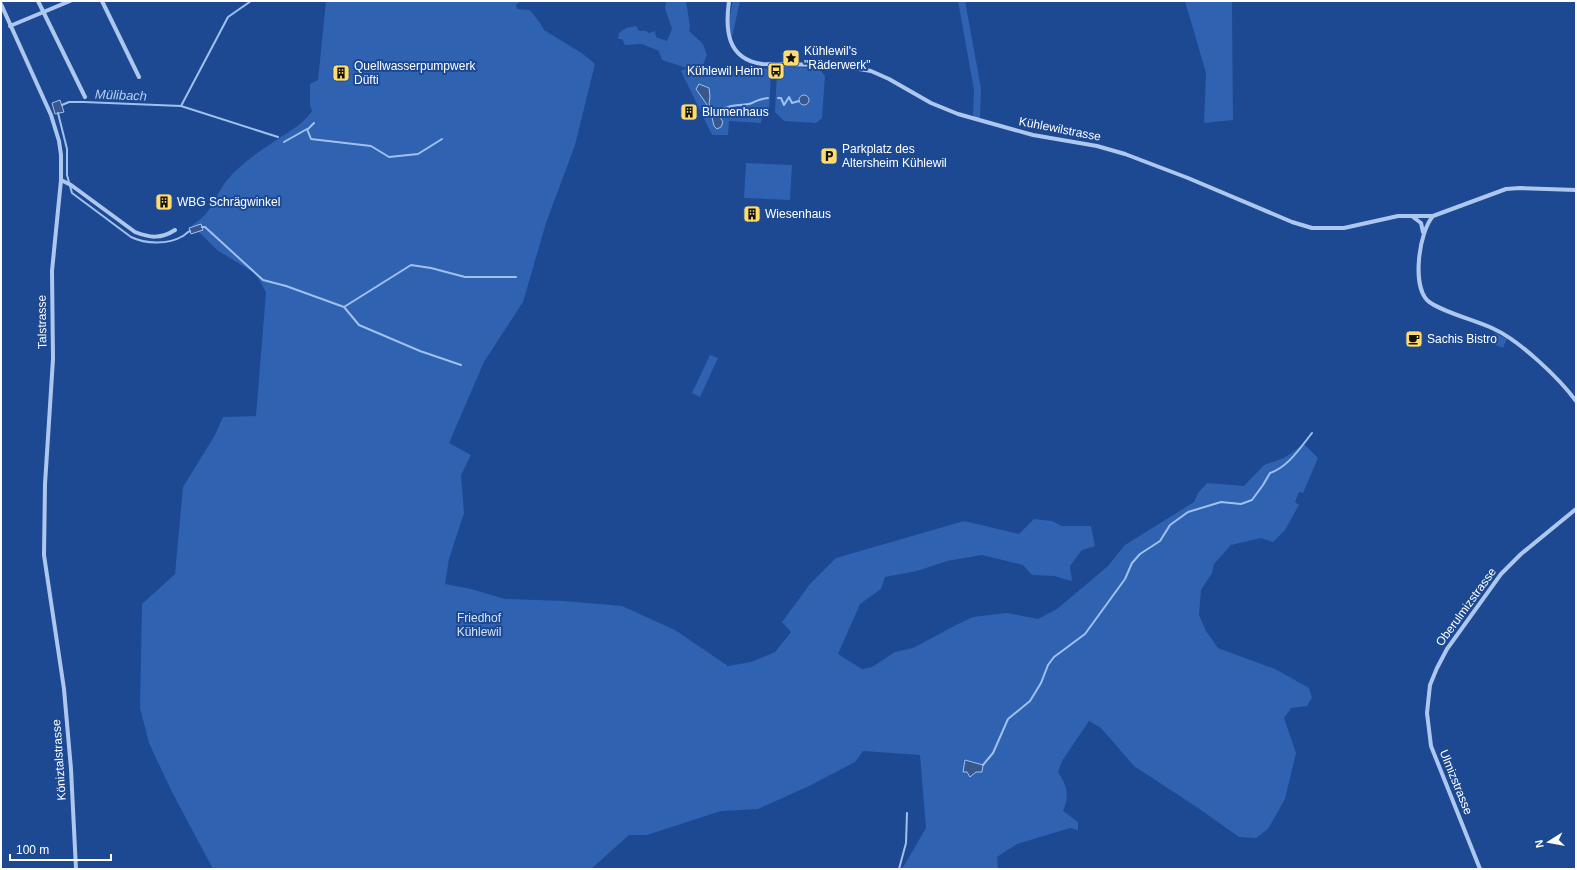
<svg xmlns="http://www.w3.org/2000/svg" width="1577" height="870" viewBox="0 0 1577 870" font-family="Arial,sans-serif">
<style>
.green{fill:#2f62b0}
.water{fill:#38588d;stroke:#a0c1f0}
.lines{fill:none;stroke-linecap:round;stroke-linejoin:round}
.stream{stroke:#a0c1f0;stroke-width:2}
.street{stroke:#adc7ef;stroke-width:4}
.labels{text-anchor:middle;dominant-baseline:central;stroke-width:4;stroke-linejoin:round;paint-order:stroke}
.poi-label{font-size:12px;fill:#fff;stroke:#1c4992;text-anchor:start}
.street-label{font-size:12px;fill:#fff;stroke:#1c4992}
.park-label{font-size:12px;fill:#d3e3fa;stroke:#1c4992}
.water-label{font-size:13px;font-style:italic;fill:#b9d1f5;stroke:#1c4992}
</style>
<rect width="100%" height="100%" fill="#1c4992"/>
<path class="green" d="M326 1H521L516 5 517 9 530 10 540 23 544 30 583 54 595 64 575 145 546 223 523 302 484 362 449 443 471 455 461 475 464 513 449 559 445 584 471 589 505 599 564 601 622 606 675 630 728 666 751 662 775 652 791 632 782 622 810 584 836 558 964 521 1019 534 1034 519 1052 521 1062 526H1091L1095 546 1082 550 1070 566 1072 581 1054 576 1032 575 1023 565 982 555 947 561 917 571 885 577 881 589 860 604 838 654 862 669 872 667 895 652 913 648 956 625 973 617 1007 613 1038 619 1057 609 1108 566 1125 545 1194 502 1198 493 1207 483 1244 486 1264 465 1284 458 1304 444 1318 458 1303 493 1299 492 1295 502 1299 505 1285 530 1273 542 1261 538 1231 545 1214 564 1212 573 1201 590 1199 615 1206 631 1218 648 1275 669 1309 688 1312 698 1307 706 1291 708 1284 718 1296 753 1285 799 1268 829 1256 838 1239 837 1198 808 1134 766 1101 728 1089 721 1062 761 1058 772C1067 786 1070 795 1063 811L1078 822V830L1070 828 1017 844 997 857 998 869H902L926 828 920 755 863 751 855 762 809 786 758 809 721 811 647 835H629L591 869H213L172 792 149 743 140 708 142 604 175 574 183 487 215 435 223 417 256 416 266 292 256 274 217 250 192 225C215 212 214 194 229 178 239 166 258 152 272 143 286 133 303 125 312 111L310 105V84L318 80Z
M666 1H686L690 27 689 31 703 44 707 55 703 65 732 72 735 70 765 68 771 71 769 112 762 117 761 123 729 121 728 135H712L681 71 687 68 662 60 659 51 642 44 625 45 622 39H618L619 33 626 28 636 26 639 31H646L649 33 655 31 656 37 667 41 672 29 665 8Z
M733 1H740L732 37C726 28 731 11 733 1Z
M958 1H965L981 88 980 119 973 117 974 90Z
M1185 1H1232L1233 120 1204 123 1206 73Z
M790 53H793L797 56 795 61H783L784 58Z
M783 67 818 68 825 76 822 118 816 123 784 121 775 112 777 72Z
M746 163 792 165 790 200 744 198Z
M1495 333 1507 339 1503 348 1491 343Z
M710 355 718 358 700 397 692 393Z"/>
<path class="water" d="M699 84 709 88 710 96 709 104 712 109 728 107V111L718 114 723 122 721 127 717 129 714 126 710 109 696 89Z
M799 100a5 5 0 1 1 10 0a5 5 0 1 1-10 0Z
M60 100 64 112 55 114 52 103Z
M201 224 203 230 191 234 189 228Z
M965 760 983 765 982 772H976L970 777 967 772H963Z"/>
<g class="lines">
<path class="stream" d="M778 98H781L784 105 789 97 792 103 799 101
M62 105 69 102H84L181 106 278 137
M181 106 228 17 251 1
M728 107C736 104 745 106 752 103 759 100 759 99 768 98
M58 113 67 149V175L72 193 131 237C145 244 168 245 183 236 185 235 187 232 190 231
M308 129 314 123
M284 142 307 129 311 139 371 146 389 157 418 154 442 139
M202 227H205L263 280 286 286 344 307 359 325 420 351 461 365
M344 307 411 265 431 268 465 277H516
M983 765 993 753 1008 719 1030 701 1041 683 1048 665 1054 657 1085 634 1125 579 1132 563 1140 554 1160 541 1170 525 1188 512 1221 502 1241 504 1252 500 1263 485 1270 473C1288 467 1300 448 1312 433
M899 869 906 843 907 813"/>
<path class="street" d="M38 1 85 97
M102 1 139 77
M729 1C725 30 727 59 762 64L836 65 871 71 889 79 931 103 958 114 1033 135 1097 146 1125 154 1188 178 1292 222 1312 228H1344L1398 216H1433L1506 189 1520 188 1576 190
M1 4 51 115 59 141 61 155V180L52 271 53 359 45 484 44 555 64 689 71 769 76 869
M10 26 70 1
M61 180 71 185 135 232C150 238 161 239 175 230
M1433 216C1419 232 1412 284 1427 300 1438 311 1478 321 1494 329 1520 341 1559 378 1576 401
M1413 217 1421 223 1423 232
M1480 869 1431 746 1427 713 1430 685 1437 668 1447 649 1501 574 1521 554 1576 509"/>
</g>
<defs>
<g id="sight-square" transform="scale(0.9)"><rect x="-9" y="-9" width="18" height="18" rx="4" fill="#ffdc6b" stroke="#1c4992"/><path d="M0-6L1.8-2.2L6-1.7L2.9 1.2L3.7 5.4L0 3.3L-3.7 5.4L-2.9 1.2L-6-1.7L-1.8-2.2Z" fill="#111"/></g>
<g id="bus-square" transform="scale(0.9)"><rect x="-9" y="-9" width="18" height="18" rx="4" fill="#ffdc6b" stroke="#1c4992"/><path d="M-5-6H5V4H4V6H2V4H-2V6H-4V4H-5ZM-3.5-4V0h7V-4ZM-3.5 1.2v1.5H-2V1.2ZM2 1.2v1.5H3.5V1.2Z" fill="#111"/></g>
<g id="building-square" transform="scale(0.9)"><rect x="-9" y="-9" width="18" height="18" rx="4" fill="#ffdc6b" stroke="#1c4992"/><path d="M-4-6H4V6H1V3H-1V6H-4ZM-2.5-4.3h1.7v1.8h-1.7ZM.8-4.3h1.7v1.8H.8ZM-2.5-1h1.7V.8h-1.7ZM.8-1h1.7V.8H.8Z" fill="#111"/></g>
<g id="parking-square" transform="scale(0.9)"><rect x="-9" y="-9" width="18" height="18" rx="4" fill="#ffdc6b" stroke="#1c4992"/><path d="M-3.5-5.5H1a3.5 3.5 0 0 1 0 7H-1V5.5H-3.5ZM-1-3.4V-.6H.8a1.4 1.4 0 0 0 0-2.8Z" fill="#111"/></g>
<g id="cafe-square" transform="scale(0.9)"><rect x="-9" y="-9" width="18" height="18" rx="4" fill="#ffdc6b" stroke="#1c4992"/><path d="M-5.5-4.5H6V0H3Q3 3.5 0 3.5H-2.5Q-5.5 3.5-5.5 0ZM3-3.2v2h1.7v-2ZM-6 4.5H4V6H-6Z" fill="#111"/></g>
</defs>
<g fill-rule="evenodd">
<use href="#sight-square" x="791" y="58"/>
<use href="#bus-square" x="776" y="71"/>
<use href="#building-square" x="341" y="73"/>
<use href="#building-square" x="689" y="112"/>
<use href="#parking-square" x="829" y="156"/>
<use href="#building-square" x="164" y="202"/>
<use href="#building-square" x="752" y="214"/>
<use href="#cafe-square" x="1414" y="339"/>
</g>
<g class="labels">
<g class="poi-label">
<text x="804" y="51">Kühlewil's<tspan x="804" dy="14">"Räderwerk"</tspan></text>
<text x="354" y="66">Quellwasserpumpwerk<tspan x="354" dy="14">Düfti</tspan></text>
<text x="763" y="71" text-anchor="end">Kühlewil Heim</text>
<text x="702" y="112">Blumenhaus</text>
<text x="842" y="149">Parkplatz des<tspan x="842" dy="14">Altersheim Kühlewil</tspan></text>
<text x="177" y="202">WBG Schrägwinkel</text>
<text x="765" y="214">Wiesenhaus</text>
<text x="1427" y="339">Sachis Bistro</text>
</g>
<g class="street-label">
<text transform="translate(1060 129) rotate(11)">Kühlewilstrasse</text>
<text transform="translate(42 322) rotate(-91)">Talstrasse</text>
<text transform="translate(1466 607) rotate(-54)">Oberulmizstrasse</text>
<text transform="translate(59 760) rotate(-94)">Köniztalstrasse</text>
<text transform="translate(1456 782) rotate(68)">Ulmizstrasse</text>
</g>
<g class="park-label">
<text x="479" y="618">Friedhof<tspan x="479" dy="14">Kühlewil</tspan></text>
</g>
<g class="water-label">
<text transform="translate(121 95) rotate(2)">Mülibach</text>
</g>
</g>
<rect width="1577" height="870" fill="none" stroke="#ffffff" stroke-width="4"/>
<g transform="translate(1549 842) rotate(259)" stroke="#1c4992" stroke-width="3" paint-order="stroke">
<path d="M0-3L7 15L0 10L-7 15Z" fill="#ffffff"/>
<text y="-6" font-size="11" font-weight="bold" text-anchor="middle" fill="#ffffff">N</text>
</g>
<path d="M10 854v6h101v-6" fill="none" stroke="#ffffff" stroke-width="2"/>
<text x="16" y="854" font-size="12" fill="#ffffff" stroke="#1c4992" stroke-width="3" paint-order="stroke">100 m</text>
</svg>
